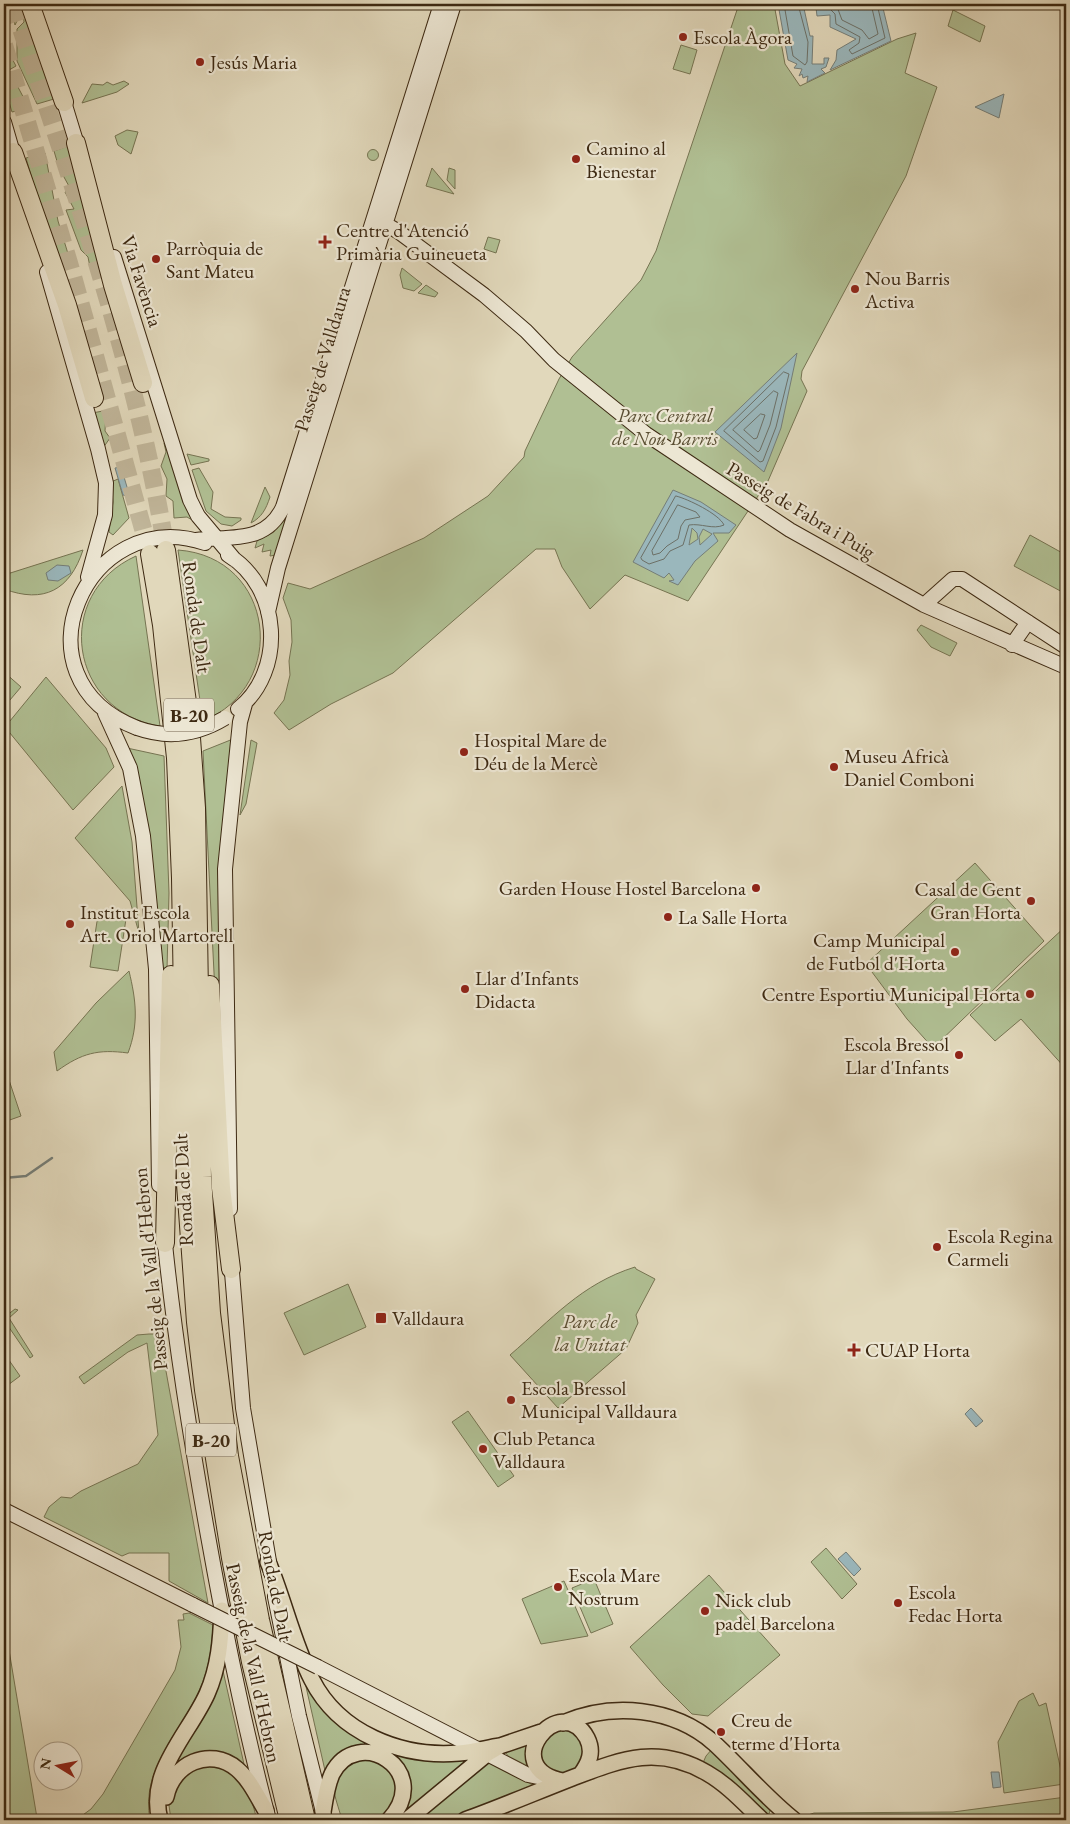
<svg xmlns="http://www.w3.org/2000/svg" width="1070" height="1824" viewBox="0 0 1070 1824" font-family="'EB Garamond',serif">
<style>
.green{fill:#b0bf93;stroke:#767452}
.water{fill:#9ab7bc;stroke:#757e78;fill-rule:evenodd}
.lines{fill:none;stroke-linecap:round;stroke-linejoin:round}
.shore{stroke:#6c7067;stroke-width:1}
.stream{stroke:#757e78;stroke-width:2.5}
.highway-tunnel{stroke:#c0b599;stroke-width:18;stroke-dasharray:18 9;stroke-linecap:butt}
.secondary-casing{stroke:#3d2912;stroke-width:16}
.primary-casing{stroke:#3d2912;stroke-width:18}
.highway-casing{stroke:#3d2912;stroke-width:20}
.secondary{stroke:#ece6d3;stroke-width:14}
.primary{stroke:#e1d8bb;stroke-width:15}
.highway{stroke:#e1d8bb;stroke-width:18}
.secondary-bridge-casing{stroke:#3d2912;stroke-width:16;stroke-linecap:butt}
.secondary-bridge{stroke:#ece6d3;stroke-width:14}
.poi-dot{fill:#8f2418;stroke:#ece6d3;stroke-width:2}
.labels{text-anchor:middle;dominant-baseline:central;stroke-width:4.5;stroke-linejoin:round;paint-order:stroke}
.shield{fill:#ece6d3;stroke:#72624c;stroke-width:1}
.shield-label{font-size:19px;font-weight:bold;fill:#3d2912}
.poi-label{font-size:20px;fill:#3d2912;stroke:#ece6d3;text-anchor:start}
.street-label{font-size:20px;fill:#3d2912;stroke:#ece6d3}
.park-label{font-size:20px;font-style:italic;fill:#5a4e32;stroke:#ece6d3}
</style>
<rect width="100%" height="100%" fill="#e1d8bb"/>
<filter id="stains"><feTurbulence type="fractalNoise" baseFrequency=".004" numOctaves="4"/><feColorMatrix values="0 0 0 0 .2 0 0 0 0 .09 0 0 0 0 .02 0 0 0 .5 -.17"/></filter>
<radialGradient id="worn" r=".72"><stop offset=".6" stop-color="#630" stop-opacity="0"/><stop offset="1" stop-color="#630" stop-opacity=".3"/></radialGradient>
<path class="green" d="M4 4H7L9 40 4 27Z
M11 4H16L19 17 15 25Z
M22 4H25L54 99 37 104 17 61V29L24 22Z
M739 4H774L785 64 800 86 897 39 916 33 905 73 937 87 906 176 802 371 801 379 807 391 768 481 688 601 625 575 590 609 562 567 555 549H536L393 673 331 704 289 730 274 713 284 700 290 675 289 661 292 642 291 620 283 598 288 583 310 589 424 538 488 496 524 457 525 451 559 379 572 357 641 280 656 251Z
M953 10 985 26 980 42 948 26Z
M4 36 7 49 16 66 9 70 29 108 12 112 4 85Z
M681 45 697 50 690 74 673 69Z
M124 81 129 84 117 92 82 103 92 84 103 85 107 82 113 85Z
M127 130 138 132 131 154 118 145 115 136Z
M68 146 104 263 90 267 88 257 81 250 66 210 74 209 65 192 70 188 59 168 54 151Z
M367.5 155a5.5 5.5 0 1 1 11 0a5.5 5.5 0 1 1-11 0Z
M45 153 58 221 69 257 56 260 26 158Z
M432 168 454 194 426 186Z
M449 168 455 170V189L447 180Z
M488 237 500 240 496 253 484 249Z
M402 268 422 284 414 291 403 288 400 275Z
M426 285 438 293 435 297 418 293Z
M322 401 276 555 270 556 271 550 262 552 264 544 255 548 257 541 274 532 286 516Z
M103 411 106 412 105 431 110 438 103 448 92 413Z
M164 443 168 444 199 524 187 517 174 518 173 501 166 496 167 479 161 466 166 452Z
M187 454 209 459V461L191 465Z
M199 468 213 492 211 509 225 517 241 518V520L232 526 221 524 206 511 192 470Z
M118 479 129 518 113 535 109 532 113 502 111 482Z
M265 487 270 497C266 509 262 517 251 523Z
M1030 535 1066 555V594L1014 566Z
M83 550C70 590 44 604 4 589V575Z
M178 550C275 557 290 686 203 721Z
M136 556 160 726C69 712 52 594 136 556Z
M921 625 957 643 950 656 931 647 917 630Z
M4 672 21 687 4 707Z
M46 677 106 748 114 767 73 810 5 727Z
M233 739 224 1174 203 751Z
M251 740 257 743 246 804 240 815Z
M127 748 164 756 169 893 164 1084 160 1027Z
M122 786 132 842 139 933 130 901 75 838Z
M975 863 1044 941 933 1048 907 1019 866 964Z
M98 915 126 919 118 971 90 967Z
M1066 926V1069L1021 1019 995 1041 970 1015Z
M129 971C136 1000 139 1024 128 1053 98 1049 82 1053 57 1071L54 1052 96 1003Z
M4 1065 21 1116 4 1122Z
M635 1267 636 1269 655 1279 636 1315 638 1323 626 1349 558 1408 510 1355C552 1319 581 1284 635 1267Z
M348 1284 366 1327 304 1355 284 1313Z
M15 1309 18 1310 9 1318 33 1356 30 1358 4 1320 6 1316Z
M149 1334H156L160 1338 208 1603 169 1581V1553H129L122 1556 44 1517 49 1507 61 1497 71 1498 81 1491 138 1464 158 1435 147 1343 128 1352 84 1384 79 1377 137 1335Z
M4 1353 20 1376 4 1388Z
M468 1411 514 1476 498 1487 452 1422Z
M826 1548 857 1584 842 1599 811 1562Z
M709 1575 780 1655 708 1716 692 1714 663 1685 630 1647Z
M594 1579 613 1624 591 1633 572 1588Z
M564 1581 588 1636 541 1644 522 1599Z
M189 1613 213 1625C212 1647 209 1668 200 1689 181 1732 140 1769 150 1820H76L91 1809 103 1794 175 1670 181 1647 178 1620H184L183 1614Z
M4 1620 37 1818 4 1820Z
M221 1662 246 1773 229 1760 176 1770 159 1799Z
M302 1669 345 1725 468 1759V1761L397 1820 406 1792 374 1749 326 1775Z
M1033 1693 1039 1706 1046 1703 1064 1784 1004 1793 998 1742 1019 1701Z
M541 1752a22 22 0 1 1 44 0a22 22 0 1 1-44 0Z
M531 1740 534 1769 508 1756 504 1750Z
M712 1749 771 1807 769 1814 766 1813 702 1765 706 1756Z
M488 1759 536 1787 450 1820H415Z
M384 1760 400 1787 384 1820H342C335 1794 326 1783 348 1761Z
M225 1765 250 1794 257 1820H171L168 1798 188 1767Z
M1066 1797V1820L806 1819 808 1815 814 1813 953 1812Z"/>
<path class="water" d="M778 4H803L810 36H813L812 64H824V58H829L826 67 821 69 825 73 807 82 808 76 803 78 802 74 799 76 802 69 794 68 797 64 788 60Z
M836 4H882L891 41 830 70 836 60 837 50 856 39 830 27V15L817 16 816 8Z
M1004 94 999 118 975 107Z
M797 353 781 428 764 472 715 432Z
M121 467 130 497 123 495 115 468Z
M673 490 701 502 736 525 729 533H713L718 541 695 561 678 585 669 581 674 580 669 573 664 578 633 562ZM692 528 697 533 698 539 689 545ZM703 529 712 534 700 545 699 537Z
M57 565 69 566 71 573 58 581 48 580 46 573Z
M971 1408 983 1421 976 1427 965 1414Z
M846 1552 861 1569 854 1576 838 1559Z
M999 1772 1001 1787 993 1788 991 1772Z"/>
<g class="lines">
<path class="shore" d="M784 4 793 56 805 65 807 62 808 42 798 4
M830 4V9L835 14 836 24 860 37 859 43 849 50 852 54 885 38 877 4
M836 4 842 20 862 30 869 39 878 34 871 4
M784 372 789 374 776 427 763 461 760 462 724 431Z
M774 391 778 393 770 425 760 450 758 452 733 430Z
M761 414 765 415 757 438 754 439 744 430Z
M676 496C688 499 719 514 724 525 713 530 701 523 689 525L683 545 670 551 664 559 649 564 642 560 641 558Z
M678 505 696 512 700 517 685 520 681 526 678 539 667 546 660 553 653 555 652 551Z"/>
<path class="stream" d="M4 1178 26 1176 52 1158"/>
<path class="highway-tunnel" d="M13 4C72 184 136 363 166 550
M4 45 72 273 150 554"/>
<g class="secondary-casing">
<path id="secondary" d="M61 92 79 151
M4 122 15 160
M375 218 399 232 484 295 526 331 554 360 646 434 790 530 924 605 1066 667
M114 257 190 500 198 516 234 559
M47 272 98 449 106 483 105 515 88 577
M196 540C230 536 266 544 283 507L441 4
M228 555C281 587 286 671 238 709
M924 605 953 579H962L1066 647
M268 612 278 568 454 4
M1012 645 1028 622
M105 713 130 768 143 836 156 969 159 1185
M137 728C8 678 87 503 205 543
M230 1209 225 869 240 722 245 704
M164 1234C174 1335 190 1436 208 1536 225 1631 244 1726 269 1820
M231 1260 243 1408 271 1573
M4 1510 193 1605
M275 1597 299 1716 325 1820
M318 1667 528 1775 557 1781"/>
</g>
<g class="primary-casing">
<path id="primary" d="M268 1562C284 1600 293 1643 312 1680 339 1733 401 1758 459 1753 473 1752 487 1748 500 1746
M563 1723C612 1702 673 1707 714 1743 741 1768 765 1797 794 1820
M563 1781C496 1768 560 1689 587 1738 594 1752 589 1763 581 1774
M166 1797C172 1764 210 1746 237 1769 250 1780 257 1796 266 1811
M323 1812C325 1799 327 1785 332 1774 357 1724 435 1770 389 1820
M160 1820C147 1772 189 1734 207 1694 219 1667 221 1639 222 1610
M407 1820 488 1753 500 1746 541 1732
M465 1820C501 1807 536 1792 572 1778 620 1760 657 1744 707 1773 728 1785 745 1804 762 1820"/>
</g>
<g class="highway-casing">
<path id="highway" d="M30 4 64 102
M76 143 113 285 143 383
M13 152 67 305 94 398
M166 550 190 724 196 808 202 1177 211 1313 229 1456 260 1620 306 1820
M150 554 162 625 176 758 181 878 186 1184 196 1322 204 1390 231 1558 251 1662 289 1820
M210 985 221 1188 231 1269
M165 1243 171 975"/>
</g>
<use href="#secondary" class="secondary"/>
<use href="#primary" class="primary"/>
<use href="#highway" class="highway"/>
<g class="secondary-bridge-casing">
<path id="secondary-bridge" d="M137 728C168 739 197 735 225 718
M193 1605 318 1667"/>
</g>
<use href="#secondary-bridge" class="secondary-bridge"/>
</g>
<g class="poi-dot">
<circle cx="683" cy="37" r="5"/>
<circle cx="200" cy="62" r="5"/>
<circle cx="576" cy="159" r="5"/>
<path d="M322.5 234.5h5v5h5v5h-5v5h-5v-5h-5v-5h5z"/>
<circle cx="156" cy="259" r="5"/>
<circle cx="855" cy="289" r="5"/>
<circle cx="464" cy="752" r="5"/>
<circle cx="834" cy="767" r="5"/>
<circle cx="756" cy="888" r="5"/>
<circle cx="1031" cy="901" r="5"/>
<circle cx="668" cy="917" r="5"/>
<circle cx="70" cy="924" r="5"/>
<circle cx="955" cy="952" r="5"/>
<circle cx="465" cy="989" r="5"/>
<circle cx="1030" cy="994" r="5"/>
<circle cx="959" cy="1055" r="5"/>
<circle cx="937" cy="1247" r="5"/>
<rect x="375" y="1312" width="12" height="12" rx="2.5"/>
<path d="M851.5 1342.5h5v5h5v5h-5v5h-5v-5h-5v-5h5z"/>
<circle cx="511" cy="1400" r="5"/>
<circle cx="483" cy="1449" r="5"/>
<circle cx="558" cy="1587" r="5"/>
<circle cx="898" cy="1603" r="5"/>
<circle cx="705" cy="1611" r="5"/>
<circle cx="721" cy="1732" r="5"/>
</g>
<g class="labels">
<g class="shield">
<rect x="164" y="698.5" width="50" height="33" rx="4"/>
<rect x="186" y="1423.5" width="50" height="33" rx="4"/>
</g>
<g class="shield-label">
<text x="189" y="715">B-20</text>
<text x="211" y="1440">B-20</text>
</g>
<g class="poi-label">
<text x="693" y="37">Escola Àgora</text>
<text x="210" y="62">Jesús Maria</text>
<text x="586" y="148">Camino al<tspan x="586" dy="23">Bienestar</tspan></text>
<text x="336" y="230">Centre d'Atenció<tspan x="336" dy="23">Primària Guineueta</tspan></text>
<text x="166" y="248">Parròquia de<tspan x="166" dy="23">Sant Mateu</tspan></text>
<text x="865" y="278">Nou Barris<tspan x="865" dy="23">Activa</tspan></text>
<text x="474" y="740">Hospital Mare de<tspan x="474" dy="23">Déu de la Mercè</tspan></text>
<text x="844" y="756">Museu Africà<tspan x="844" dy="23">Daniel Comboni</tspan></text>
<text x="746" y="888" text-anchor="end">Garden House Hostel Barcelona</text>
<text x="1021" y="889" text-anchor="end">Casal de Gent<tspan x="1021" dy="23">Gran Horta</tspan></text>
<text x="80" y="912">Institut Escola<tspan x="80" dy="23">Art. Oriol Martorell</tspan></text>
<text x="678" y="917">La Salle Horta</text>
<text x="945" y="940" text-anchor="end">Camp Municipal<tspan x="945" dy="23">de Futbol d'Horta</tspan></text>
<text x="475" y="978">Llar d'Infants<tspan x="475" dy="23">Didacta</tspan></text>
<text x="1020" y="994" text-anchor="end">Centre Esportiu Municipal Horta</text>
<text x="949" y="1044" text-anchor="end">Escola Bressol<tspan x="949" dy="23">Llar d'Infants</tspan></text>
<text x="947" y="1236">Escola Regina<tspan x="947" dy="23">Carmeli</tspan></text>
<text x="392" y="1318">Valldaura</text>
<text x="865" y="1350">CUAP Horta</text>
<text x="521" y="1388">Escola Bressol<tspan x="521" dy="23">Municipal Valldaura</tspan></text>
<text x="493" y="1438">Club Petanca<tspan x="493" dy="23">Valldaura</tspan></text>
<text x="568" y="1575">Escola Mare<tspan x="568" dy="23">Nostrum</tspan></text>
<text x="908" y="1592">Escola<tspan x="908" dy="23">Fedac Horta</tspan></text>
<text x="715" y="1600">Nick club<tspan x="715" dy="23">padel Barcelona</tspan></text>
<text x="731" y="1720">Creu de<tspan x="731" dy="23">terme d'Horta</tspan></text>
</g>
<g class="street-label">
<text transform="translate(142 281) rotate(72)">Via Favència</text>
<text transform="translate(322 359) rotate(-73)">Passeig de Valldaura</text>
<text transform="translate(801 510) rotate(31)">Passeig de Fabra i Puig</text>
<text transform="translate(197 617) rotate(82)">Ronda de Dalt</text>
<text transform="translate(183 1190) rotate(-93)">Ronda de Dalt</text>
<text transform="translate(150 1269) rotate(-96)">Passeig de la Vall d'Hebron</text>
<text transform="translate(276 1586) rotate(79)">Ronda de Dalt</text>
<text transform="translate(254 1663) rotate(78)">Passeig de la Vall d'Hebron</text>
</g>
<g class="park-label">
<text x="665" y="415">Parc Central<tspan x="665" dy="23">de Nou Barris</tspan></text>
<text x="590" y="1321">Parc de<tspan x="590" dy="23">la Unitat</tspan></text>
</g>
</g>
<rect width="1070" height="1824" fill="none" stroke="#e1d8bb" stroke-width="20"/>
<rect x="5" y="5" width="1060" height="1814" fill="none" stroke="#3d2912" stroke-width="2.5"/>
<rect x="10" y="10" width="1050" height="1804" fill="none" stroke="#3d2912"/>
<g transform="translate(58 1766) rotate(280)"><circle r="24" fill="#ece6d3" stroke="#a69a86"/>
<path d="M0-4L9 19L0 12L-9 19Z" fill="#8f2418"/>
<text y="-8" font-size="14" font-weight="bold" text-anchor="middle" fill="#3d2912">N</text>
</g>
<rect width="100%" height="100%" filter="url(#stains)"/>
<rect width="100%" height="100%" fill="url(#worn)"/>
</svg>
